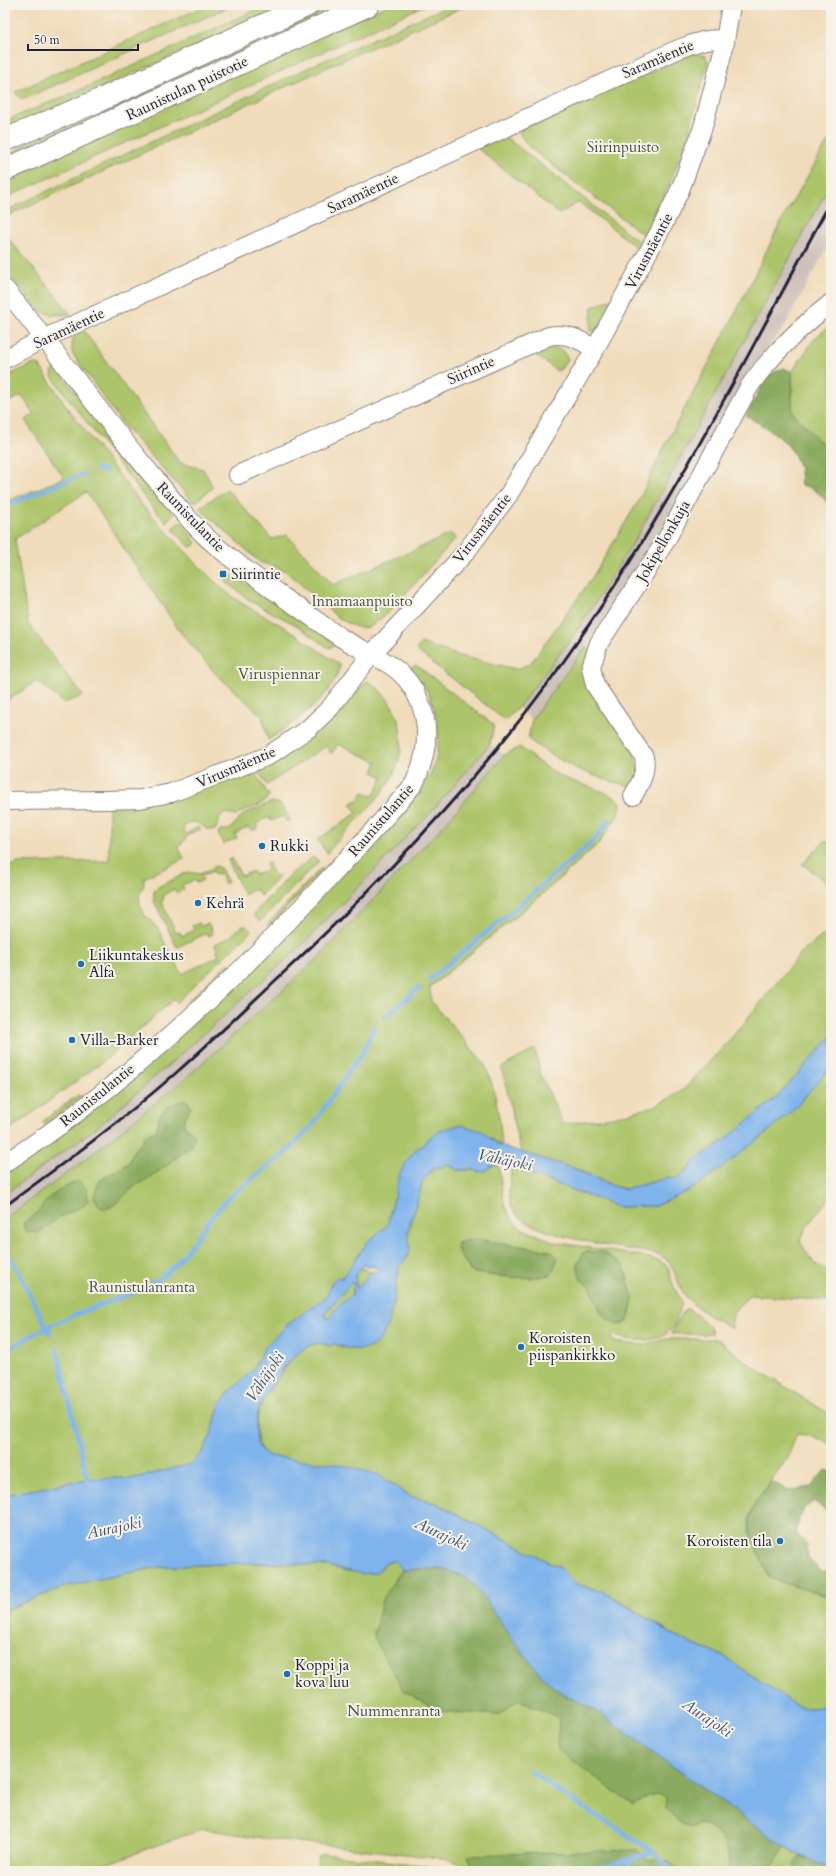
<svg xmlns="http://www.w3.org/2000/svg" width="836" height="1876" viewBox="0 0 836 1876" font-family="Cardo,serif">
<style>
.industrial{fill:#cec1ba}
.green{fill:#adc56b;stroke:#687453;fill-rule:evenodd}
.forest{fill:#8aaa5f;stroke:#56664d}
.water{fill:#7eb3ec;stroke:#506a94;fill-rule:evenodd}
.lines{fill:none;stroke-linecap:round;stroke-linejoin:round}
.stream{stroke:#7eb3ec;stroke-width:4.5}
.minor-casing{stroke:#897f7a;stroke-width:20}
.major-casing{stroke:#897f7a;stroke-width:24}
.minor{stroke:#fff;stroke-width:18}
.major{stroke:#fff;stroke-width:22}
.rail{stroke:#22223b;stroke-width:3}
.poi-dot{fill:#1f6fb2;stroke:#f7f3e8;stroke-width:1.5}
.labels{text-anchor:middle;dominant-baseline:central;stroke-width:4;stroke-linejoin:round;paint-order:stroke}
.street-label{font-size:15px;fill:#22223b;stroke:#f7f3e8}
.park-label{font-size:15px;fill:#4c5349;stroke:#f7f3e8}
.poi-label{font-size:15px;fill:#22223b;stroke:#f7f3e8;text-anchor:start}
.water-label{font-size:16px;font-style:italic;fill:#425579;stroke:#f7f3e8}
</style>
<rect width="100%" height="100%" fill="#f7f3e8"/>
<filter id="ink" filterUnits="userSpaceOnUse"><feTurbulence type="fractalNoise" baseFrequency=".025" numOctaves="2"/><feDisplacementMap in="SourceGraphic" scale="8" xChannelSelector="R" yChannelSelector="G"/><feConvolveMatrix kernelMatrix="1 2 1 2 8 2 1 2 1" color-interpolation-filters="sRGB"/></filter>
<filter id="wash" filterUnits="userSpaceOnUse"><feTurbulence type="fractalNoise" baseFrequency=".012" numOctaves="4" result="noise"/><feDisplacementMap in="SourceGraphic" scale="16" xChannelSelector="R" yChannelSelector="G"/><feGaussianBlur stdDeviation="0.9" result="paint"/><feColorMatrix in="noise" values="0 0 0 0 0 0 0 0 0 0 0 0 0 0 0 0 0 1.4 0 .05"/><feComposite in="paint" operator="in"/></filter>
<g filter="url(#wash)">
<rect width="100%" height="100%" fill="#f0dcba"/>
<path class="industrial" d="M831 183V240L784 327 746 376 651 549 586 646 532 719 518 708 572 638 634 542Z
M490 744 504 755 446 823 316 960 187 1077 77 1166 5 1218V1194L100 1125 198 1039 301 946 432 811Z"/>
<path class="green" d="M207 5H233L24 99 20 98 15 92Z
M266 5H288L5 130V121L89 86Z
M328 5H346L5 162V157L37 137Z
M388 5H425L5 198V181L120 126Z
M450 5H468L341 61 5 217V211L316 64Z
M693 53 705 56 708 61 688 136 670 183 645 236 529 147 520 134 521 129Z
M831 136V183L634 542 572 638 518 708 505 720 416 650 421 643 460 656 516 669 530 664 592 578 639 500 664 447 733 318 782 220Z
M507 138 643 245 640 250 579 202 559 214 476 147Z
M5 234 71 314 51 315 37 309 5 270Z
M616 297 600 327 594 331H590L592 307Z
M831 325V453L792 412V372L815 338Z
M82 328 180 463 203 469 213 487 194 503 124 426 72 353C71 341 73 337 82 328Z
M550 347 562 350 568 359 561 369 557 371 532 352Z
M34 364 39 365 69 410 142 505 198 565 220 587 241 603 286 628 340 665C334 696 298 719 274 736L268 740 262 716 215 673 181 633 86 492 15 539 28 624 83 696 64 703 37 681 5 702V502L64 478 25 420 34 414 22 396 5 403V377Z
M56 367 144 482 174 514 166 522 153 508 68 398 52 376 53 370Z
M227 489 272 539 287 535 333 585 451 534 456 538 389 612 370 627 360 628 349 624 336 616 286 571 260 562 199 508Z
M181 521 196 543 195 545 190 547 174 531 173 528Z
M230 575 269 596 335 642 332 647 329 648 294 624 252 602 225 581Z
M586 646 631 745 639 772 630 786C589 777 561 763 528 739L532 719Z
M416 665 494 725 490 744 432 811 301 946 198 1039 100 1125 5 1194V1174L91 1112 415 798C421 789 428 780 433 769 441 748 439 720 431 699 427 688 418 678 410 669Z
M367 681C383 690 394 705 399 723 408 764 388 787 362 815 350 827 338 840 327 853L317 840 357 813 351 804 359 799 363 792 373 796 383 777 373 772 377 762 338 744 333 752 331 753 326 746 267 785 257 769 324 726Z
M520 747C535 760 550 772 569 780 587 787 606 790 621 802L620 812 599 843 539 897 430 987 431 1001 484 1063C496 1090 500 1117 502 1146L478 1130 465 1127 429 1138 423 1146 417 1148 409 1158 387 1226 358 1254 352 1265 342 1278 337 1277 326 1297 287 1325 265 1347 253 1370 232 1389 220 1404 211 1435 202 1453 192 1463 184 1466 131 1479 119 1478 88 1479 5 1495V1218L77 1166 187 1077 316 960 446 823 504 755Z
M253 770 269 795C263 809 246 806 236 816 234 816 232 815 230 814 218 810 219 825 215 830 200 832 200 814 183 827L186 834 198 827 201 829 189 834 182 844 178 846 184 859 144 878V885L139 895 140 905 144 914 158 929 171 956 174 959 182 974 219 956 215 944 230 937 242 926H246L251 931 176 1003 173 1000 104 1061 5 1133V869L17 863 109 861V807Z
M272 802 280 804 291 820 287 822 283 816 271 821 269 817 256 824 258 828 251 831 248 827 235 834 237 838 223 844 218 833 220 830H229L244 814Z
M825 841 831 843V885L802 864Z
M313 857 319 861 261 921 254 916 255 912 291 874Z
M232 858 241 876 253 871 255 875 268 869 266 864 269 863 275 876H280L260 896 256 889 244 895 228 860Z
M216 866 221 869 228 882 225 884 219 873 215 875 213 871 201 876 203 880 196 883 194 880 182 885 184 889 177 893 174 889 163 895 164 899 161 901 176 933 180 932 182 936 194 930 192 926 199 923 202 926 208 923 213 934 209 936 207 933 177 947 154 901V891L158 887 188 872 200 874Z
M321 868 323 870 269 927 267 925Z
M831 924V1037L779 1095 724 1141 698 1158 678 1179 667 1178 626 1189 616 1187 573 1168 521 1152C513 1124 510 1096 501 1068L535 1049 541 1075 563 1124 613 1117 655 1106 682 1091 729 1041 801 953 826 933Z
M228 963 230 965 189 1004 186 1003Z
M831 1067V1196L807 1226 800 1241C807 1254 814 1268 831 1271V1301L750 1295C738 1307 730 1311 732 1329 717 1320 700 1312 688 1299 675 1285 677 1263 658 1254 626 1248 529 1237 513 1210 506 1197 510 1180 512 1167L618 1207 655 1206 688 1191 764 1135 792 1111Z
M78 1095 82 1097 45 1125 42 1122Z
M498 1164 504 1201 510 1217 520 1228 555 1242 641 1256 660 1261 668 1267 672 1282 682 1303C679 1311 678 1319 673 1327 660 1345 631 1341 614 1336L611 1338 614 1342 642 1345 667 1339H718L747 1363 831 1415V1445L813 1436 797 1434 787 1459 756 1500 749 1517V1531L769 1578 826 1596 831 1601V1704C817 1708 808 1710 795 1705L722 1655 693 1645 673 1634 617 1599 594 1589 576 1584 560 1568 436 1503 410 1496 390 1482 269 1456C260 1450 258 1446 257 1436 254 1409 266 1395 281 1374 289 1364 298 1348 311 1344 318 1342 323 1343 329 1346L335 1344C353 1352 371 1352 383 1335L371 1327 366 1322 333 1323 322 1317C333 1299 351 1287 361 1268L371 1272 369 1276 398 1280V1268L423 1180 434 1168 449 1165 457 1170 487 1171 491 1166ZM475 1239 551 1251 532 1278 490 1275 471 1272 457 1248 458 1243Z
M685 1309H688C695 1315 712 1324 712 1334H671Z
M396 1561 402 1570H411L524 1653 547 1681 566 1696 593 1709 785 1847 810 1860 831 1867V1871H466L463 1865 449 1859 262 1838 203 1829 86 1871H5V1610L66 1586 157 1567 242 1563H279L328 1566 346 1571 380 1570 386 1562Z
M324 1854 449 1868 455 1871 407 1870 319 1871 317 1861 319 1856Z"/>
<path class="forest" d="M784 368 792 372V412L831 453V509C823 496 816 488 801 485 800 478 801 469 798 463 790 440 766 427 746 416L767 376Z
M187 1100 191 1107 184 1120V1126L195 1134 192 1146 146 1181C128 1185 123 1204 105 1209L100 1207 94 1197 99 1181 129 1163 134 1150 142 1143 144 1135 156 1131C159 1110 166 1104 187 1100Z
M78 1181 87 1189 88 1201 83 1206 60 1217 38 1233 26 1232 23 1223C38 1215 39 1208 50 1197 58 1191 69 1185 78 1181Z
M475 1239 551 1251 558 1258 551 1275C524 1280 498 1277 471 1272 467 1260 455 1256 458 1243Z
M584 1252H602L624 1265 633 1299 628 1322 617 1325 602 1315 591 1288 581 1279 577 1265Z
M825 1470 831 1472V1510H825L814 1501 804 1508 795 1532 807 1545 808 1558 823 1573 831 1568V1601L826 1596 769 1578C751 1531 735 1526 771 1482L779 1485 787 1491 811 1487Z
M425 1568 445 1569 462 1576 475 1585 524 1653 547 1681 566 1696 593 1709 785 1847 773 1866 766 1871H728C731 1845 722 1834 700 1823L690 1828 679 1822 666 1808 667 1798C658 1789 642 1799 633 1805L558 1750 559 1718 519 1700 498 1715 438 1711 403 1690 373 1637 383 1597 402 1570Z
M637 1850C648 1864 651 1858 666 1861 671 1862 676 1868 680 1871H474L468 1855Z
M800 1856 831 1867V1871H798L794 1865Z"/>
<path class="water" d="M831 1037V1067L792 1111 764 1135 708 1178 688 1191 655 1206 618 1207 512 1167 498 1164 491 1166 487 1171 478 1172 472 1169 457 1170 449 1165 434 1168 423 1180 408 1232 410 1252 405 1260 398 1268C398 1284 390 1331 378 1342 367 1353 348 1350 335 1344L329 1346C302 1331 272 1385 260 1405 256 1416 253 1441 261 1450 263 1452 267 1454 269 1456L343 1465 379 1475 410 1496 436 1503 560 1568 576 1584 604 1592 673 1634 693 1645 722 1655 795 1705C808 1710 817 1708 831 1704V1867L811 1860 785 1847 593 1709C577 1701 560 1694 547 1681 526 1660 510 1634 493 1611 484 1598 476 1582 461 1575 441 1566 423 1569 402 1570L395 1561 386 1562 376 1573 362 1574 328 1566 279 1563H242L157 1567 66 1586 5 1610V1495L88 1479 119 1478 131 1479 184 1466 192 1463 202 1453 211 1435 220 1404 232 1389 253 1370 265 1347 287 1325 326 1297 332 1282 337 1277 342 1278 369 1240 387 1226 400 1173 409 1158 417 1148 423 1146 429 1138 441 1130 460 1125 482 1131 498 1145 573 1168 616 1187 626 1189 667 1178 678 1179 698 1158 724 1141 779 1095ZM364 1265 382 1269V1270L371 1272 357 1288 355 1277ZM351 1283H354L352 1295 339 1305 329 1318H326L324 1315Z"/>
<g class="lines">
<path class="stream" d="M97 469 106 471
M5 506 84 474
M430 979 514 910 595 839 609 820
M385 1017 419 988
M12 1259 50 1334
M57 1349 89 1485
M5 1352C36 1330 73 1315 109 1302 123 1297 138 1292 151 1284 185 1264 201 1226 228 1198L290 1149 312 1126 364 1050 375 1026
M530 1771 571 1800 654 1852 672 1871
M589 1871 654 1852
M629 1871 630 1859"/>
</g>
</g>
<g filter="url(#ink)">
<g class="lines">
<g class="minor-casing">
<path id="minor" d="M5 289C57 352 104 419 157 481 175 503 193 526 214 544 238 565 264 583 290 602 307 613 323 626 340 637 363 652 394 661 410 684 432 716 430 750 414 784 384 820 351 855 319 889 224 990 122 1088 5 1163
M5 359 45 338 676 50C692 44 707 37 725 40
M238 475 549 336C567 332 580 340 595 349
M633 796C640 784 647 772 644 757L595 685 591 667 599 643 665 542 749 387C772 354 800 327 831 303
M5 801 106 800 140 799 171 793 268 756 309 728 330 708 371 655 465 553 509 494 595 349 661 229 680 190 703 127 724 47 731 5"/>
</g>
<g class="major-casing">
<path id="major" d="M5 140 100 100 308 5
M5 170 368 5"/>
</g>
<use href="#minor" class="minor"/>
<use href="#major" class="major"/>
<path class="rail" d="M5 1206C64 1163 123 1120 177 1072 212 1041 245 1009 279 977 384 880 483 776 566 658 668 514 747 356 831 201"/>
</g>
</g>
<g class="poi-dot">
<rect x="219" y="570" width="8" height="8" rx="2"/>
<circle cx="262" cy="846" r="4"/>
<circle cx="198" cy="903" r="4"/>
<circle cx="81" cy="964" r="4"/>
<circle cx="72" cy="1040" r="4"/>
<circle cx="521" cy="1347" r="4"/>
<circle cx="780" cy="1541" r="4"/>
<circle cx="287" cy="1674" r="4"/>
</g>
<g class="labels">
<g class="street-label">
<text transform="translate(658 59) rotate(-23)">Saramäentie</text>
<text transform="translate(187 88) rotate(-25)">Raunistulan puistotie</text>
<text transform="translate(363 193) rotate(-25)">Saramäentie</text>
<text transform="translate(649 251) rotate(-62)">Virusmäentie</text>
<text transform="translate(69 328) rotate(-25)">Saramäentie</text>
<text transform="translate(471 370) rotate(-24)">Siirintie</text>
<text transform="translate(191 517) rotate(46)">Raunistulantie</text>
<text transform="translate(482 528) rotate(-52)">Virusmäentie</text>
<text transform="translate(663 541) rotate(-60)">Jokipellonkuja</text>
<text transform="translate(236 767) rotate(-23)">Virusmäentie</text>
<text transform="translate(381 820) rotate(-49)">Raunistulantie</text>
<text transform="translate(97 1095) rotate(-39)">Raunistulantie</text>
</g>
<g class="park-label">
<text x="623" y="147">Siirinpuisto</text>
<text x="362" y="601">Innamaanpuisto</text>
<text x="279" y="674">Viruspiennar</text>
<text x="142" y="1287">Raunistulanranta</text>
<text x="394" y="1711">Nummenranta</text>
</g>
<g class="poi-label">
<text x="231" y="574">Siirintie</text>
<text x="270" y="846">Rukki</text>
<text x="206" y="903">Kehrä</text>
<text x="89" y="955">Liikuntakeskus<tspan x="89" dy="17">Alfa</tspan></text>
<text x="80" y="1040">Villa-Barker</text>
<text x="529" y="1338">Koroisten<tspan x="529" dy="17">piispankirkko</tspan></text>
<text x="772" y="1541" text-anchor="end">Koroisten tila</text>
<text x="295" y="1665">Koppi ja<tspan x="295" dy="17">kova luu</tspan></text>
</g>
<g class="water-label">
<text transform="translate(505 1160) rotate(12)">Vähäjoki</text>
<text transform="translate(265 1377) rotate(-56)">Vähäjoki</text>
<text transform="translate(114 1528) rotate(-12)">Aurajoki</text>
<text transform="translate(441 1534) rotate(25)">Aurajoki</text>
<text transform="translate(707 1718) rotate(34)">Aurajoki</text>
</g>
</g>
<rect width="836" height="1876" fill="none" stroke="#f7f3e8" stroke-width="20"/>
<path d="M28 44v6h110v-6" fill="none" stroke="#22223b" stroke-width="2"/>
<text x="34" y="44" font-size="12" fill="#22223b" stroke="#f7f3e8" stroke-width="3" paint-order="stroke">50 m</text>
</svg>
